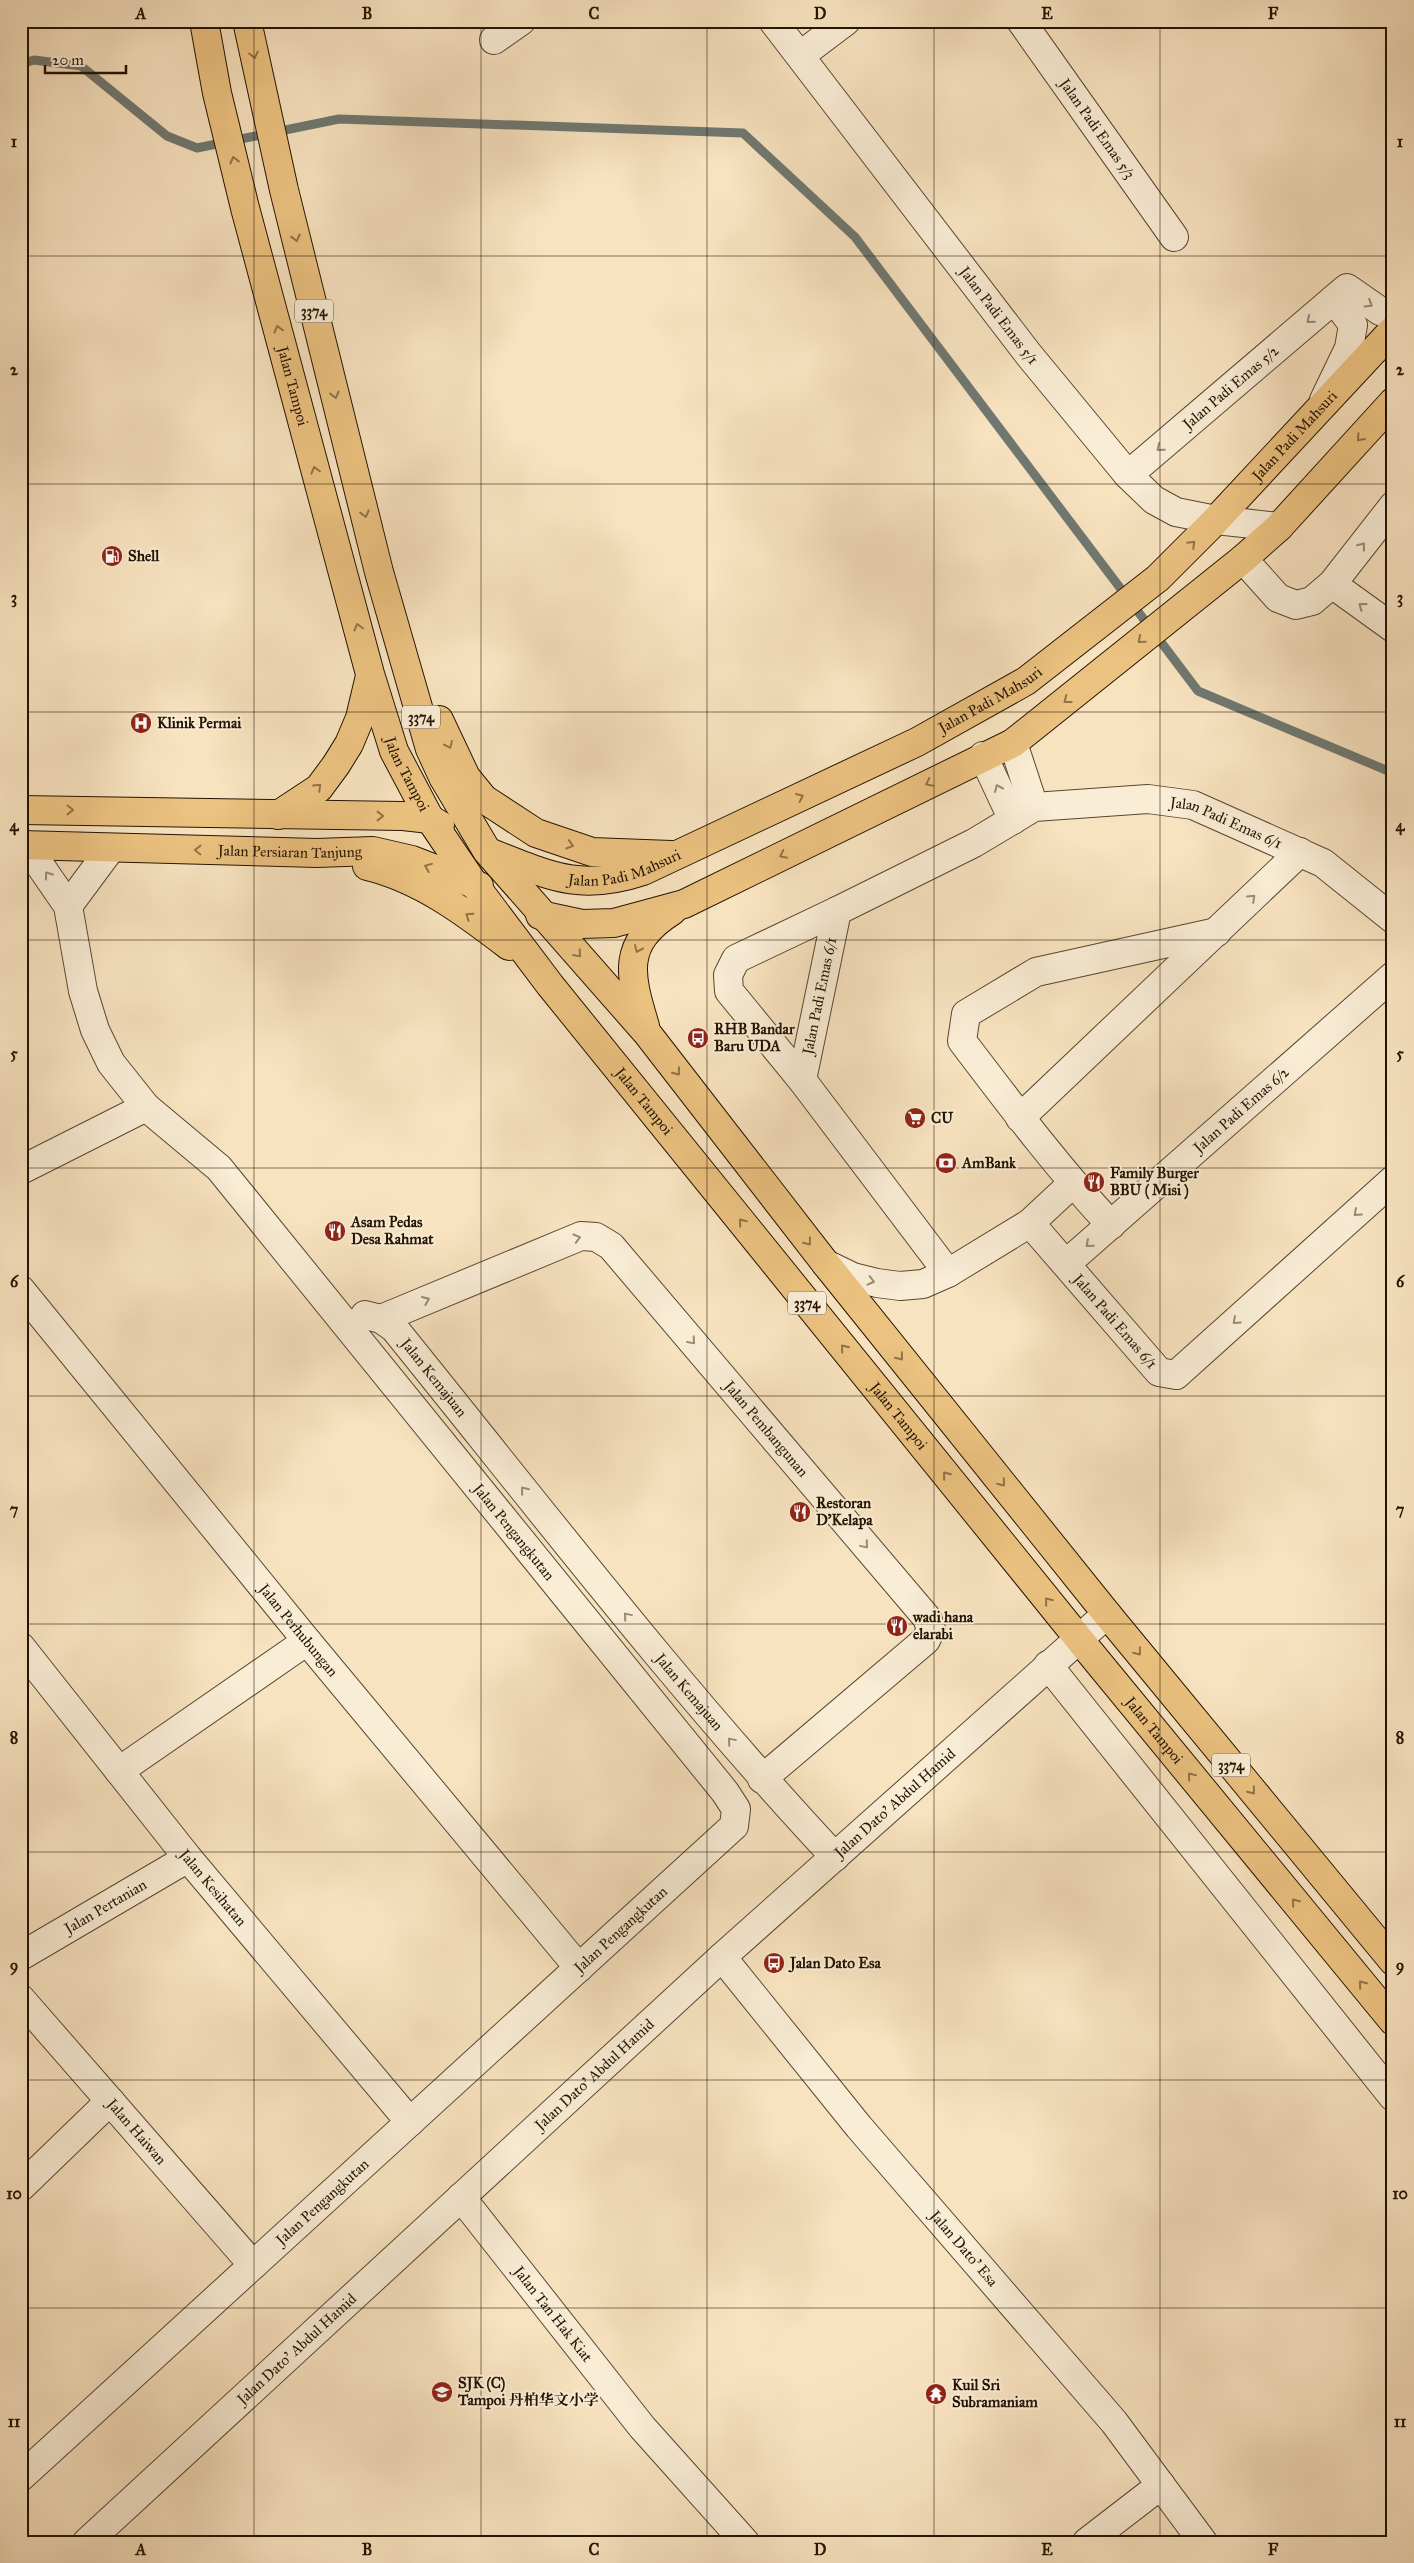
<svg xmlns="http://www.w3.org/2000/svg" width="1414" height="2563" viewBox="0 0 1414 2563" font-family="'IM FELL Great Primer','Noto Serif SC',serif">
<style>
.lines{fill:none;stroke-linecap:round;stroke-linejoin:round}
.stream{stroke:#6f7871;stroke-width:9}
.minor-casing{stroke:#584730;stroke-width:30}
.major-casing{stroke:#231300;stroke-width:30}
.minor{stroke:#faedd6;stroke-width:28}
.major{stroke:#ecc280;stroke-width:28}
.oneway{stroke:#927346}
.oneway2{stroke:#998b76}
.grid{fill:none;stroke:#231300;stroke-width:1;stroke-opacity:0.55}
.labels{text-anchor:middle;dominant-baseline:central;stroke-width:4;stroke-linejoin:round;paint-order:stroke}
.shield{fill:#faedd6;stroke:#645440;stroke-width:1}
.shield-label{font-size:14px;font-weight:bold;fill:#231300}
.street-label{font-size:15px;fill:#231300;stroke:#faedd6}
.poi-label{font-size:15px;font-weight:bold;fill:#231300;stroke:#faedd6;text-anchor:start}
.neatline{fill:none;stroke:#231300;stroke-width:2}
.grid-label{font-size:16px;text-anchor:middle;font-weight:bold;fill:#231300}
</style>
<rect width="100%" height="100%" fill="#f8e3c0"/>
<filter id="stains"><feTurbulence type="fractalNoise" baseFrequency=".004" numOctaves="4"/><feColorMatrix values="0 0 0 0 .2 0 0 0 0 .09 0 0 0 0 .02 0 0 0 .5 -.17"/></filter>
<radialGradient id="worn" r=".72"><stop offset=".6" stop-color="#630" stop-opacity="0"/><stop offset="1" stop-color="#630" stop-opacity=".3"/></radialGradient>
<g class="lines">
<path class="stream" d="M21 64 34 60 81 66 167 136 197 148 339 119 743 133 855 237 1198 691 1393 773"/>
<g class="minor-casing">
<g id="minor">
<path id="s1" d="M773 21 1029 355 1128 475 1154 500 1176 512 1216 520 1279 527"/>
<path id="s2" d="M1021 21 1174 237"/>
<path d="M494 40 521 21"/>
<path d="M801 55 846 21"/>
<path d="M1324 400 1349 348 1353 325 1334 299"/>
<path id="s3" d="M1128 475 1347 288 1380 311 1393 315"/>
<path d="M1243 559 1278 598 1296 605 1312 601 1332 584 1393 506"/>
<path d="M1332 584 1393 628"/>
<path d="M1013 743 1034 807"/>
<path d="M983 756 1013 820"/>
<path d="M68 906 111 848"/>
<path d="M802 1080 729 991 728 975 736 959 837 911"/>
<path d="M1020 1118 1300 852"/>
<path d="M21 1170 146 1107"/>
<path id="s4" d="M1030 1223 1159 1372 1176 1375 1393 1180"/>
<path d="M1111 1225C1057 1167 1010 1104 962 1041L966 1014 1036 972 1217 932"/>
<path id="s5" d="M1067 1263 1393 976"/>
<path d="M826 1264 853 1277 877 1283 900 1286 923 1284 948 1273 1030 1223 1073 1183"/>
<path id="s6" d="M948 1273 802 1080 837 911 974 843 1034 807 1148 799 1193 805 1323 863 1393 919"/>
<path id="s7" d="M21 1290 307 1641 579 1968"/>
<path id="s8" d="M365 1315 381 1319 394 1328C538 1506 678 1689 835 1857"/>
<path id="s9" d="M381 1319 581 1236 596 1237 611 1246 927 1618 931 1629 926 1640 762 1779"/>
<path id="s10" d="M21 1647 188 1858 410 2122"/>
<path d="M1048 1665 1393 2097"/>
<path d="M119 1771 307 1641"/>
<path id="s11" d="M21 1956 188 1858"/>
<path id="s12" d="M722 1957 859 2127 1114 2422 1203 2542"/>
<path id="s13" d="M21 1999 253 2265"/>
<path d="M21 2187 110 2101"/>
<path id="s14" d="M461 2197 642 2427 745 2542"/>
<path id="s15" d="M21 2477 734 1826 736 1809 725 1792 219 1168 146 1107 111 1063 95 1030 83 991 68 906 26 845"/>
<path id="s16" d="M87 2542 722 1957 1107 1614"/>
<path d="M1087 2542 1161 2485"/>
</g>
</g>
<g class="major-casing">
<g id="major">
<path id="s17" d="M204 21 217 93 245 208 370 674 394 751 430 819 474 884 550 985 1079 1639 1393 2021"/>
<path d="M247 21 284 190 379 572 430 749 443 777 487 851 647 1033 826 1264 1107 1614 1393 1961"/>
<path d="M439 720 466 777 484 799 536 833 592 852 671 855"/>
<path d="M21 810 403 816 430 819 440 825"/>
<path d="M278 815 319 788 336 765 349 744 360 718 370 676"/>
<path id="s18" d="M21 845 317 853 373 851 412 860 479 886"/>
<path id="s19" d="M491 853C550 876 580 892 643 871L917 742 1026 681 1158 578 1216 520 1393 330"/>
<path d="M367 866C421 879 466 913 509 946"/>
<path d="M540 915 582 924 614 923 684 904 1013 743 1243 559 1279 527 1393 402"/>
<path d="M645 1026C630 976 620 944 672 911"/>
</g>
</g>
<use href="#minor" class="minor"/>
<use href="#major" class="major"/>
</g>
<defs><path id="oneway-chevron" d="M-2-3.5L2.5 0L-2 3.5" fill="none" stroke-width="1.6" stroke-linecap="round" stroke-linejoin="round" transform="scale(1.25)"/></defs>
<g class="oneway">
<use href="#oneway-chevron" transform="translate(254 55) rotate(78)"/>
<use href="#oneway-chevron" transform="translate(234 160) rotate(-104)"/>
<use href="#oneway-chevron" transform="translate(296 238) rotate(76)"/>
<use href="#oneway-chevron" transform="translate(278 329) rotate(-105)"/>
<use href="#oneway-chevron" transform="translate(335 395) rotate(76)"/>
<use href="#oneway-chevron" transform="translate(1360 438) rotate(132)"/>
<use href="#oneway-chevron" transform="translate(315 470) rotate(-105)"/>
<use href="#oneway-chevron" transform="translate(365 514) rotate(76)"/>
<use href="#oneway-chevron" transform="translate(1192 544) rotate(-45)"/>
<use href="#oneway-chevron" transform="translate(358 627) rotate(-105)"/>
<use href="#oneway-chevron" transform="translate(1141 640) rotate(140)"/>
<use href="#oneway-chevron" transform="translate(1067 700) rotate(142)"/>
<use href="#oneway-chevron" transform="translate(449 745) rotate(65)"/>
<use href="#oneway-chevron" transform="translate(929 783) rotate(154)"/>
<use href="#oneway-chevron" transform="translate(318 787) rotate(-44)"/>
<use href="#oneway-chevron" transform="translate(800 797) rotate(-25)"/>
<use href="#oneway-chevron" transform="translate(70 810) rotate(1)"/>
<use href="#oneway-chevron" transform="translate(380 816)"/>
<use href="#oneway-chevron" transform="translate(570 845) rotate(17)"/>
<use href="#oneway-chevron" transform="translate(198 850) rotate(-179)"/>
<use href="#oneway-chevron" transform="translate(783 855) rotate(154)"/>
<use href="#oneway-chevron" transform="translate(428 867) rotate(-158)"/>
<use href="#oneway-chevron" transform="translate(469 916) rotate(-146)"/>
<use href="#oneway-chevron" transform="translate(638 949) rotate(114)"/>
<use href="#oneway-chevron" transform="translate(578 954) rotate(49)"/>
<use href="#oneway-chevron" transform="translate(677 1072) rotate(52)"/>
<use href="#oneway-chevron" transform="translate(742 1222) rotate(-129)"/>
<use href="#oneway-chevron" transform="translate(808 1242) rotate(52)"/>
<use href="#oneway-chevron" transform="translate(844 1348) rotate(-129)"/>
<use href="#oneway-chevron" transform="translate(900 1357) rotate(51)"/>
<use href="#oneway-chevron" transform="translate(946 1475) rotate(-129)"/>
<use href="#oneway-chevron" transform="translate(1002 1483) rotate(51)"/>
<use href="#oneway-chevron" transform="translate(1048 1601) rotate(-129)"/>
<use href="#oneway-chevron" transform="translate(1138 1652) rotate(51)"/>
<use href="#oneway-chevron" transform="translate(1191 1776) rotate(-129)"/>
<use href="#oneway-chevron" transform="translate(1252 1791) rotate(51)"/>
<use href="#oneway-chevron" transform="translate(1295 1902) rotate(-129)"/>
<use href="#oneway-chevron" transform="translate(1362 1984) rotate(-129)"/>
</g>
<g class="oneway2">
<use href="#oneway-chevron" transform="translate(1369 304) rotate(32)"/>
<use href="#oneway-chevron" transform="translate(1310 320) rotate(140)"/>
<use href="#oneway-chevron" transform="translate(1160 448) rotate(140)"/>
<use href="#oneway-chevron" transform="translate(1362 546) rotate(-52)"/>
<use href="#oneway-chevron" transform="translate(1362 606) rotate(-144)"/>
<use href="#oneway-chevron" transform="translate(998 788) rotate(-114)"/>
<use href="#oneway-chevron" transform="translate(48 875) rotate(-126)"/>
<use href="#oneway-chevron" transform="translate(1252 898) rotate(-44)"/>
<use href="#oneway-chevron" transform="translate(1357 1213) rotate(138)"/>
<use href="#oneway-chevron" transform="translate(577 1238) rotate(-16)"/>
<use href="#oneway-chevron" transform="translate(1089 1244) rotate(139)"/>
<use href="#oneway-chevron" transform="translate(871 1281) rotate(14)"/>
<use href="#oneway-chevron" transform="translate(426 1300) rotate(-23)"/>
<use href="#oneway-chevron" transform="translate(1236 1321) rotate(138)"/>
<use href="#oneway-chevron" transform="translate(692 1341) rotate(49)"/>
<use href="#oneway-chevron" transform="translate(524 1490) rotate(-129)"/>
<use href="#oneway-chevron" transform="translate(865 1545) rotate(50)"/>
<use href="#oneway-chevron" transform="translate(627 1616) rotate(-130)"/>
<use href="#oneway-chevron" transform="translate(731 1741) rotate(-130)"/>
</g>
<path class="grid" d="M254 21V2542M481 21V2542M707 21V2542M934 21V2542M1160 21V2542M21 256H1393M21 484H1393M21 712H1393M21 940H1393M21 1168H1393M21 1396H1393M21 1624H1393M21 1852H1393M21 2080H1393M21 2308H1393"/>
<defs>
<g id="fuel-disc" transform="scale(1.125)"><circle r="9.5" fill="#8f2418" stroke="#faedd6"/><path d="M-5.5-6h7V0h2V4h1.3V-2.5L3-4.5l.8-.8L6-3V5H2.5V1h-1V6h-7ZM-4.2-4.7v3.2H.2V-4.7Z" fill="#fff"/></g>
<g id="hospital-disc" transform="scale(1.125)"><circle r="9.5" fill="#8f2418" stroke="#faedd6"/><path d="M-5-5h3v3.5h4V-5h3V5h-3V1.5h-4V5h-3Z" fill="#fff"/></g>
<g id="bus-disc" transform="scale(1.125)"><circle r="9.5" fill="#8f2418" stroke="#faedd6"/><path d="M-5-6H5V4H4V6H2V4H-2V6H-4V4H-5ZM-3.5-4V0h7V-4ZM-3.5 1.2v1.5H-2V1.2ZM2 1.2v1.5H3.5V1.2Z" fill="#fff"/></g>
<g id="supermarket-disc" transform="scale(1.125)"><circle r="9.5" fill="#8f2418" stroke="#faedd6"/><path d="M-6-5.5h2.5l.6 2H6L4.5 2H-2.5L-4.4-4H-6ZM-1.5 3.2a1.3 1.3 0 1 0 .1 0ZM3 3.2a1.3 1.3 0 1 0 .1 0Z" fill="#fff"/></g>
<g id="bank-disc" transform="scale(1.125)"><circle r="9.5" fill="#8f2418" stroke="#faedd6"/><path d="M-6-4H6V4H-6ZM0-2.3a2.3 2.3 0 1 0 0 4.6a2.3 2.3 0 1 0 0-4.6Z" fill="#fff"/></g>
<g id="restaurant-disc" transform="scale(1.125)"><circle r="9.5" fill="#8f2418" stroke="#faedd6"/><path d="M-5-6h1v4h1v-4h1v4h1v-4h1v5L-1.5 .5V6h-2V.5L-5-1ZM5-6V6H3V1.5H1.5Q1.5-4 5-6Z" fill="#fff"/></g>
<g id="school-disc" transform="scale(1.125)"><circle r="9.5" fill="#8f2418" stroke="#faedd6"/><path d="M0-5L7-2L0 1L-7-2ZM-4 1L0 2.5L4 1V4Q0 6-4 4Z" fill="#fff"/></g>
<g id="temple-disc" transform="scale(1.125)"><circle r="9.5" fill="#8f2418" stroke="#faedd6"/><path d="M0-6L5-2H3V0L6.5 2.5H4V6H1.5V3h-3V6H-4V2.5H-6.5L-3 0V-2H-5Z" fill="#fff"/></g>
</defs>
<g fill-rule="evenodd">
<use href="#fuel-disc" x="112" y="556"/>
<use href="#hospital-disc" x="141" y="723"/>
<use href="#bus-disc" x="698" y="1038"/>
<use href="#supermarket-disc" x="915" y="1118"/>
<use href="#bank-disc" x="946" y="1163"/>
<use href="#restaurant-disc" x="1094" y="1182"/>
<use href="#restaurant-disc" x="335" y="1231"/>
<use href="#restaurant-disc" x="800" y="1512"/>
<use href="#restaurant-disc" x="897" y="1626"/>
<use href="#bus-disc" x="774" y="1963"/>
<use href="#school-disc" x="442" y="2392"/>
<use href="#temple-disc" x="936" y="2394"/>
</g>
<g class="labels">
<g class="shield">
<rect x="295" y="299.5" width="38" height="23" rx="4"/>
<rect x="402" y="705.5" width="38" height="23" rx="4"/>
<rect x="788" y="1291.5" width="38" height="23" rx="4"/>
<rect x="1212" y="1753.5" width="38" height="23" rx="4"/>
</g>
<g class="shield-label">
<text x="314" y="311">3374</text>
<text x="421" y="717">3374</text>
<text x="807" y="1303">3374</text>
<text x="1231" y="1765">3374</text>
</g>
<g class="street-label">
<text stroke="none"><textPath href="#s2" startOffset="132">Jalan Padi Emas 5/3</textPath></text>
<text stroke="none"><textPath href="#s1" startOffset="371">Jalan Padi Emas 5/1</textPath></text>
<text stroke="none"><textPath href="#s17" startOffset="376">Jalan Tampoi</textPath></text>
<text stroke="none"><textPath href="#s3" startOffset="135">Jalan Padi Emas 5/2</textPath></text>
<text stroke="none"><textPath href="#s19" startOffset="950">Jalan Padi Mahsuri</textPath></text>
<text stroke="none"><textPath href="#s19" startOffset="545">Jalan Padi Mahsuri</textPath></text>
<text stroke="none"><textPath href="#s17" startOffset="781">Jalan Tampoi</textPath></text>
<text stroke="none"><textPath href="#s6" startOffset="834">Jalan Padi Emas 6/1</textPath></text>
<text stroke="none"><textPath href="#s18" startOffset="269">Jalan Persiaran Tanjung</textPath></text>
<text stroke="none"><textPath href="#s19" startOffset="140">Jalan Padi Mahsuri</textPath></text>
<text stroke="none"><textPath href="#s6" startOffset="328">Jalan Padi Emas 6/1</textPath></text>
<text stroke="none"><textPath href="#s17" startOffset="1186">Jalan Tampoi</textPath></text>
<text stroke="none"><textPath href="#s5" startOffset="232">Jalan Padi Emas 6/2</textPath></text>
<text stroke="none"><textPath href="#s4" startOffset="130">Jalan Padi Emas 6/1</textPath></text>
<text stroke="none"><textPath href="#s8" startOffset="96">Jalan Kemajuan</textPath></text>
<text stroke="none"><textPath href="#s17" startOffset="1591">Jalan Tampoi</textPath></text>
<text stroke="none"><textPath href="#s9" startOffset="489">Jalan Pembangunan</textPath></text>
<text transform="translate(514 1532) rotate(51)">Jalan Pengangkutan</text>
<text stroke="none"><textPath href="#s7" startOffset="439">Jalan Perhubungan</textPath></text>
<text stroke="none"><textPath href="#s8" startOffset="501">Jalan Kemajuan</textPath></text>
<text stroke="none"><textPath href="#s17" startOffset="1996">Jalan Tampoi</textPath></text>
<text stroke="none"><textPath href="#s16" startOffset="1095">Jalan Dato' Abdul Hamid</textPath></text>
<text stroke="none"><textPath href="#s10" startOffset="308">Jalan Kesihatan</textPath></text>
<text stroke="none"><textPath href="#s11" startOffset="98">Jalan Pertanian</textPath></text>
<text stroke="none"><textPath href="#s15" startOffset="812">Jalan Pengangkutan</textPath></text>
<text stroke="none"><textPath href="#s16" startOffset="690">Jalan Dato' Abdul Hamid</textPath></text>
<text stroke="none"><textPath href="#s13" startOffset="176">Jalan Haiwan</textPath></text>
<text stroke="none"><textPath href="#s15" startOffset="408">Jalan Pengangkutan</textPath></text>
<text stroke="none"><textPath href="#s12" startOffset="379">Jalan Dato' Esa</textPath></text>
<text stroke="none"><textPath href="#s14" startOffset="149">Jalan Tan Hak Kiat</textPath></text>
<text stroke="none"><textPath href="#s16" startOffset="285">Jalan Dato' Abdul Hamid</textPath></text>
</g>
<g class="poi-label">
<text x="128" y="556">Shell</text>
<text x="157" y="723">Klinik Permai</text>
<text x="714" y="1029">RHB Bandar<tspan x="714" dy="17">Baru UDA</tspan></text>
<text x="931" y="1118">CU</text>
<text x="962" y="1163">AmBank</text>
<text x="1110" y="1173">Family Burger<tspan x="1110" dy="17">BBU ( Misi )</tspan></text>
<text x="351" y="1222">Asam Pedas<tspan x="351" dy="17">Desa Rahmat</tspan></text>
<text x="816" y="1503">Restoran<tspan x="816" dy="17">D’Kelapa</tspan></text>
<text x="913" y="1617">wadi hana<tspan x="913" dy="17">elarabi</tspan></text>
<text x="790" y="1963">Jalan Dato Esa</text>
<text x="458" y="2383">SJK (C)<tspan x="458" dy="17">Tampoi 丹柏华文小学</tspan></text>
<text x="952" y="2385">Kuil Sri<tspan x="952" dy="17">Subramaniam</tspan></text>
</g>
</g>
<rect width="1414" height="2563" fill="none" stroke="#f8e3c0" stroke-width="55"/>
<path d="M45 65v8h81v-8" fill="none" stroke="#231300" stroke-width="2.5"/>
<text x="52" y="65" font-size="15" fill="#231300" stroke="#faedd6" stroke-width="4" paint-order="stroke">20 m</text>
<rect x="28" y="28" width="1358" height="2508" class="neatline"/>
<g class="grid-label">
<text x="141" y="19">A</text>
<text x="367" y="19">B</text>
<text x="594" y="19">C</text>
<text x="820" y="19">D</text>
<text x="1047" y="19">E</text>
<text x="1273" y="19">F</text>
<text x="14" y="147">1</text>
<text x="1400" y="147">1</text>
<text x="14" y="375">2</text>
<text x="1400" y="375">2</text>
<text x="14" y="603">3</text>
<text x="1400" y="603">3</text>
<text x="14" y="831">4</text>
<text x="1400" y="831">4</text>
<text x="14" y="1059">5</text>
<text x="1400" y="1059">5</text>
<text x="14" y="1287">6</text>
<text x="1400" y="1287">6</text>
<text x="14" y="1515">7</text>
<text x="1400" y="1515">7</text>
<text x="14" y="1743">8</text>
<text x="1400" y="1743">8</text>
<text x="14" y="1971">9</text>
<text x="1400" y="1971">9</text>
<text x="14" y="2199">10</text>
<text x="1400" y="2199">10</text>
<text x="14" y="2427">11</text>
<text x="1400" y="2427">11</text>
<text x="141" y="2555">A</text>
<text x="367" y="2555">B</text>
<text x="594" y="2555">C</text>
<text x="820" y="2555">D</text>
<text x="1047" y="2555">E</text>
<text x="1273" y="2555">F</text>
</g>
<rect width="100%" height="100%" filter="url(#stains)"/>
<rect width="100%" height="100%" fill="url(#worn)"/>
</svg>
